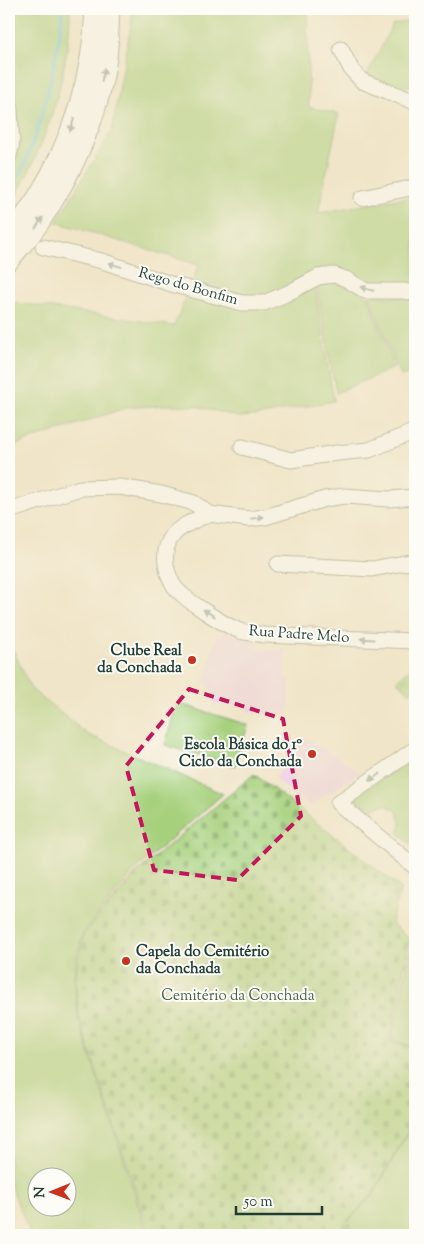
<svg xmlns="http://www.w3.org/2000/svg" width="424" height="1244" viewBox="0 0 424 1244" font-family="'Sorts Mill Goudy',serif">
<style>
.built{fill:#efd0e6}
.green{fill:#a6d07b;stroke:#628658;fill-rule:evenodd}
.cemetery{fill:url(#cemetery-stones);stroke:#628658}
.park{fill:url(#park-crowns);stroke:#628658}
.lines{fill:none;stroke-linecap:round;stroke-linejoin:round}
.stream{stroke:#60c2df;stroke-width:3}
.minor-casing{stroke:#88917e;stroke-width:17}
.major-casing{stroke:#88917e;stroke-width:21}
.minor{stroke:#fff;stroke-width:15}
.major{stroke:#fff;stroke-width:19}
.oneway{fill:#8f9e9a}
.marked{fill:none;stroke:#c2185b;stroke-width:4;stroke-dasharray:10 6;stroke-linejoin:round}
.poi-dot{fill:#c8321e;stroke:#fdfcf7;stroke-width:2}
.labels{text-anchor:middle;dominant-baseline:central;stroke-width:4;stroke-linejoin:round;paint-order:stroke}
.street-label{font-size:15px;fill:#1f3d34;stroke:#fdfcf7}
.poi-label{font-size:15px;font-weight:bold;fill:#1f3d34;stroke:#fdfcf7;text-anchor:end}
.park-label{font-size:15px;fill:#416246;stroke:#fdfcf7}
</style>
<defs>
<pattern id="cemetery-stones" width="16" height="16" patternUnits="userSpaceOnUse" patternTransform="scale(1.25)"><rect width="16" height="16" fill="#a6d07b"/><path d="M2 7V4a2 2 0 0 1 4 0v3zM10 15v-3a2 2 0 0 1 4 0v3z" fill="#87aa66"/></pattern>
<pattern id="park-crowns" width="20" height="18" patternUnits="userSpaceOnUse" patternTransform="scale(1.25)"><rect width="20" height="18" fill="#a6d07b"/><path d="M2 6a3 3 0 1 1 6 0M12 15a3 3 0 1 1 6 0" fill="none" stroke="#87aa66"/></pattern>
</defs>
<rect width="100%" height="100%" fill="#fdfcf7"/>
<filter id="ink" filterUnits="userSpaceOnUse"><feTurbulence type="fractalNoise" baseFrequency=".02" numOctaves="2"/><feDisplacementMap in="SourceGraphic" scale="10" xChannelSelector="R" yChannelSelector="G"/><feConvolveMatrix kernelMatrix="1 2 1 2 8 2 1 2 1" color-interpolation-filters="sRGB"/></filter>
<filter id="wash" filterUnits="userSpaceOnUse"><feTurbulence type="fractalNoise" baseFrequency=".0096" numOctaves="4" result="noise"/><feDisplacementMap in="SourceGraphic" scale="20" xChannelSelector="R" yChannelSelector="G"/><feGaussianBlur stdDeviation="1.12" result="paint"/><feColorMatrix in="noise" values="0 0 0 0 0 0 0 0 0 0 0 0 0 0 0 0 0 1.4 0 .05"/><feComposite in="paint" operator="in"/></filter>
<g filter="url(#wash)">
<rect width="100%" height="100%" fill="#f0e5c9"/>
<path class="built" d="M224 631 258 642V649L285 650 284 677 290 678 288 714 249 712V704H215L209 686 204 681 217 635 222 637Z
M305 737 360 772 310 806 275 779Z"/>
<path class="green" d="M9 9H70C70 56 56 110 37 154 29 173 18 191 9 209Z
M132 9H249L307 11 309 107 339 114 318 213 415 196V286C403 286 381 288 369 285 357 282 348 269 335 267 311 265 287 290 264 295 241 301 214 288 192 282L199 265 56 222 112 131 132 19Z
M415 19V84C398 91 383 83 366 77L393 24Z
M334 279 367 295 395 367 336 393 316 282Z
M314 283 334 401 257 416 238 417 196 406 167 405 125 408 9 447V304L12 302 174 326 188 293 241 307Z
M369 295 415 298V371L401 376Z
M9 640 31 689 87 734 223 794 135 870 83 933 77 955 74 977 78 1018 148 1235H27L30 1233 9 1182ZM68 1176V1206H38V1176Z
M177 703 248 725 235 766 165 745Z
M415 756V848L398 833 401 824 397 811C388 805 381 803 372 810L354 798Z
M415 931V1047L391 1040Z
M415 1120V1235H354L349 1220 373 1195Z"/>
<path class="cemetery" d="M254 774 401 888 391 923 410 939 389 1041 415 1048V1118L372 1195 347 1221 352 1235H150L79 1018 75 978 79 955 84 934 136 873Z"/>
<path class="park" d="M415 666V688L410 693 397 681 411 667 413 668Z"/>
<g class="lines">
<path class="stream" d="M9 196C33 153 47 103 56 54 59 39 62 24 62 9"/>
</g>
</g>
<g filter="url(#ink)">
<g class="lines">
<g class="minor-casing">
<path id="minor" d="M341 49 351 69 362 81 415 102
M9 93 12 143 9 156
M362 198 415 187
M43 247 102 261 171 284 242 303H264L286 294 318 277 334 275 346 279 366 291H403L415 293
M242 447 291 460 337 453 369 450 415 431
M9 511 80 488 120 487 161 494 194 503 209 514 249 519 265 517 325 499 344 496 389 499 415 497
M209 514C198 519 181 525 173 535 161 550 165 571 174 586 183 599 224 625 240 631 247 633 255 633 263 635L415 641
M278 564 372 569 415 561
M415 749 338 803 415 867"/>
</g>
<g class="major-casing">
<path id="major" d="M9 236C51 186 79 123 90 58 93 42 94 25 95 9
M9 261C18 249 29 238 38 225 71 176 99 118 107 58 109 42 109 25 110 9"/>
</g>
<use href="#minor" class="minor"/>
<use href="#major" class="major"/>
</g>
<defs><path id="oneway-solid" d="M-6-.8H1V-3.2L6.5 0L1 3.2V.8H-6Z" transform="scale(1.25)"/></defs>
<g class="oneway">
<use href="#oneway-solid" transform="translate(103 75) rotate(-77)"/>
<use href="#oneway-solid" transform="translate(72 125) rotate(108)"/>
<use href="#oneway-solid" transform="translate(39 223) rotate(-57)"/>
<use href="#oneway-solid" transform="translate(115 265) rotate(-163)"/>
<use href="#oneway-solid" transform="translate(367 289) rotate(-164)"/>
<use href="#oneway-solid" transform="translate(257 518) rotate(-8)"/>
<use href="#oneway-solid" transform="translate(209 613) rotate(-148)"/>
<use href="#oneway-solid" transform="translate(367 639) rotate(-177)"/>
<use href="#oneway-solid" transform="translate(375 777) rotate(145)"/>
</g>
</g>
<path d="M0 0H424V1244H0ZM189 689 283 719 301 816 237 880 154 870 126 766Z" fill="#f0e5c9" fill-opacity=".55" fill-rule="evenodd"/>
<path class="marked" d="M189 689 283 719 301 816 237 880 154 870 126 766Z"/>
<g class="poi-dot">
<circle cx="192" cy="660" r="5"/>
<circle cx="312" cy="754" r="5"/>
<circle cx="126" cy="961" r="5"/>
</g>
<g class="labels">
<g class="street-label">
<text transform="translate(188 287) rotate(16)">Rego do Bonfim</text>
<text transform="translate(299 635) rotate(4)">Rua Padre Melo</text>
</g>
<g class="poi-label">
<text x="182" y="651">Clube Real<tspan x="182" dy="17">da Conchada</tspan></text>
<text x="302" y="745">Escola Básica do 1º<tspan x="302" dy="17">Ciclo da Conchada</tspan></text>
<text x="136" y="952" text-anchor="start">Capela do Cemitério<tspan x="136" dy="17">da Conchada</tspan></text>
</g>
<g class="park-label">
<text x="238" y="996">Cemitério da Conchada</text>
</g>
</g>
<rect width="424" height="1244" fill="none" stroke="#fdfcf7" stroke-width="30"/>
<g transform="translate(52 1192) rotate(269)"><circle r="24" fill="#fdfcf7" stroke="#a4b0a9"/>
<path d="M0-4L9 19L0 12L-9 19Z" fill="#c8321e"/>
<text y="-8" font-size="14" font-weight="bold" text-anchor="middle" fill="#1f3d34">N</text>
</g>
<path d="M236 1206v8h86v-8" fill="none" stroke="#1f3d34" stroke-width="2.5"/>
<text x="244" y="1206" font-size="15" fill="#1f3d34" stroke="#fdfcf7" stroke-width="4" paint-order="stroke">50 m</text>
</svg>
